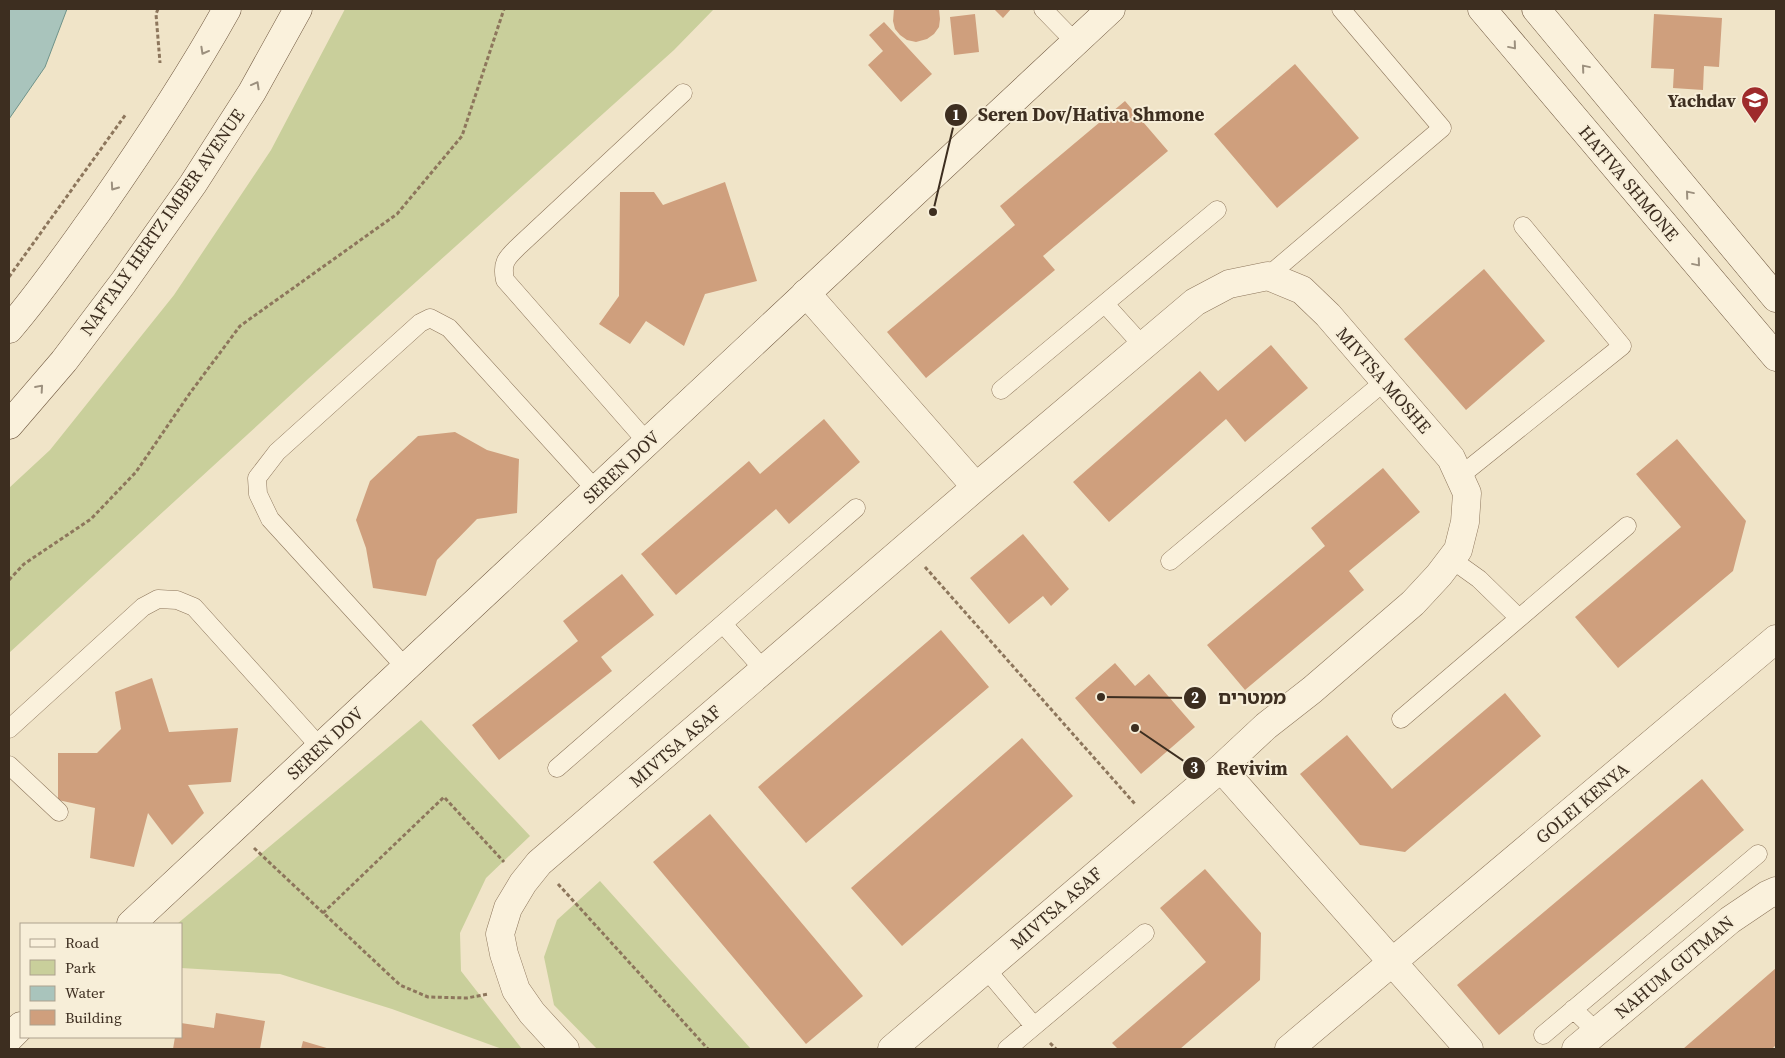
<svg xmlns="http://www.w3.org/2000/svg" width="1785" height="1058" viewBox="0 0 1785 1058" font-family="'Source Serif 4','Noto Sans Hebrew',serif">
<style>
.green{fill:#c9cf9b}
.water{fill:#a9c4bc;stroke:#6f938a}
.building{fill:#cf9f7d}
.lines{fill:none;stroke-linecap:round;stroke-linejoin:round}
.lane-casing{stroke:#8d765c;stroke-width:19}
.street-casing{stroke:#8d765c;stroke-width:29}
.secondary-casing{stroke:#6f573f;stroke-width:29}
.path{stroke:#8d765c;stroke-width:3;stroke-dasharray:4 2.5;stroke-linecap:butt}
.lane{stroke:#faf1dc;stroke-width:18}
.street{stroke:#faf1dc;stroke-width:28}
.secondary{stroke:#faf1dc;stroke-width:28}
.oneway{stroke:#9c907e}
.labels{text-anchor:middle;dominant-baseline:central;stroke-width:4;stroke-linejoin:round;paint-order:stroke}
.poi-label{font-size:18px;font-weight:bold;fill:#3d2e20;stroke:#f7eed8;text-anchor:end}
.street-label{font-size:18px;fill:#3d2e20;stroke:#f7eed8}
.leader{fill:none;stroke:#3d2e20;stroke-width:2}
.callout-dot{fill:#3d2e20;stroke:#f7eed8;stroke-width:2}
.mark-label{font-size:15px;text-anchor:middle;font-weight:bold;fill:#fff}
.callout-label{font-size:19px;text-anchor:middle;font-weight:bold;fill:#3d2e20;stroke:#f7eed8;stroke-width:4;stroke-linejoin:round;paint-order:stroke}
</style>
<rect width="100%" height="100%" fill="#f0e4c8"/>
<path class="green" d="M345 9H714L674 50 308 379 9 653V488L50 450 174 295 271 150Z
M421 720 530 836 486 878 460 933 461 971 522 1049H502L392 1009 280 974 181 968V924H177Z
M600 881 751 1049H597L554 1005 544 957 557 920Z"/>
<path class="water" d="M9 9H67L45 67 9 119Z"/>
<path class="building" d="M894 9H939L940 19 939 27 934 34 927 39 916 42 907 40 900 35 895 29 893 21Z
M994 9H1011L1003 18Z
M975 14 979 52 954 55 950 17Z
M1654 14 1722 18 1719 67 1704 66 1703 90 1673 88 1674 69 1651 68Z
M884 22 932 74 901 102 868 65 883 51 869 35Z
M1295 64 1359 138 1277 208 1214 134Z
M1125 101 1168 151 1043 256 1055 270 926 378 887 332 1015 225 1000 206Z
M725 182 757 281 705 294 684 346 646 321 630 344 599 324 619 296 620 192H654L663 205Z
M1484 269 1545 341 1466 410 1404 339Z
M1271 345 1308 388 1245 442 1226 419 1109 522 1073 482 1200 371 1218 391Z
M824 419 860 462 789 524 776 509 676 595 641 554 749 461 760 474Z
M455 432 487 450 519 459 517 513 477 519 437 560 426 596 373 588 366 548 356 520 370 481 418 436Z
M1677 439 1746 521 1733 571 1618 668 1575 617 1681 527 1636 474Z
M1383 468 1420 512 1349 571 1364 590 1245 690 1207 645 1325 546 1311 528Z
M1023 534 1069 589 1051 606 1043 596 1009 624 970 578Z
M622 574 654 615 601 657 612 671 499 760 472 725 578 641 563 621Z
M941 630 989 687 806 843 758 787Z
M1115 663 1135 686 1149 674 1195 727 1141 774 1075 698Z
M152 678 169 732 238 728 231 782 188 785 204 813 172 845 148 813 134 867 90 858 95 808 58 800V753H97L121 729 115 692Z
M1505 693 1541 736 1405 852 1360 845 1300 774 1347 735 1392 789Z
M1022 738 1073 796 902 946 851 888Z
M1702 779 1744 830 1499 1035 1457 985Z
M710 814 863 996 806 1044 653 862Z
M1205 869 1261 933 1260 980 1180 1049H1118L1112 1043 1206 962 1160 908Z
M1776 968V1045L1772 1049H1683Z
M216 1013 265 1021 260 1049H173L175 1037H181V1023L214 1028Z
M303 1041 330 1049H301Z"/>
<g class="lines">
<g class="lane-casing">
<path id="lane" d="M1043 9 1075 42
M1268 276 1442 128 1341 9
M1105 304 1143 346
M1001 390 1217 210
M647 442 505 280C501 261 508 257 520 245L683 93
M1460 476 1622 346 1523 226
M1451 559 1479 579 1519 618
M1170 561 1385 381
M723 624 764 670
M406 668 270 519 258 494 257 478 277 452 420 323 430 318 449 328 596 490
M1401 719 1627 526
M9 729 143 607 158 599 177 600 194 607 320 747
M9 765 59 812
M557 768 856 508
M986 969 1034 1026
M1573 1009 1597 1032
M1543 1035 1758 854
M1007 1049 1145 933"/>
</g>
<g class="street-casing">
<path id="street" d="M806 293 976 487
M1221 768 1469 1049
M565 1049 532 1013 516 990 504 954 500 934 508 908 523 883 539 863 976 487 1195 302 1229 284 1268 276 1302 290 1328 315 1451 458 1467 493 1465 522 1458 550 1439 575 1413 603 1312 690 1266 726 1221 768 892 1049
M1289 1049 1776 639
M1576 1049 1730 920 1767 895 1776 891"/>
</g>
<g class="secondary-casing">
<path id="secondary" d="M1482 9 1776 357
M1536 9 1776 298
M9 329C41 292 69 251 98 211 144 145 188 79 227 9
M9 425 64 361 123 283 193 184 252 92 298 9
M131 924 1111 9
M9 1038 21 1026"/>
</g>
<path class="path" d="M158 9 156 14 160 63
M9 277 126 114
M925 567 1135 804
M9 580 24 564 91 519 136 472 190 393 240 326 397 214 462 136 504 9
M254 848 400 985 428 997 467 998 488 994
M558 884 708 1049
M323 913 444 797 504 862
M1050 1043 1056 1049"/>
<use href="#lane" class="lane"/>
<use href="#street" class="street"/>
<use href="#secondary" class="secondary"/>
</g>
<defs><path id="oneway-chevron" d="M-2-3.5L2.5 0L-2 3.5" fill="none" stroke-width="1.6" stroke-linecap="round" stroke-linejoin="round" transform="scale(1.25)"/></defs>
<g class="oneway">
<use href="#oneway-chevron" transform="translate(1513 46) rotate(50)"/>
<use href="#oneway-chevron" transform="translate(204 51) rotate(119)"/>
<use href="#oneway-chevron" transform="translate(1585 68) rotate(-130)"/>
<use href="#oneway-chevron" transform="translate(256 85) rotate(-61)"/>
<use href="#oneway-chevron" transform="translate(114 187) rotate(125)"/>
<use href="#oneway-chevron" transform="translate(1689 194) rotate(-130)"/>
<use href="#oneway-chevron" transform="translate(1697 263) rotate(50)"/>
<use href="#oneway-chevron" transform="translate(40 388) rotate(-49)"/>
</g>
<defs>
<g id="school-pin" transform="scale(1.4375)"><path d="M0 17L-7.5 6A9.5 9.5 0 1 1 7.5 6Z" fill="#9e2a2b" stroke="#f7eed8"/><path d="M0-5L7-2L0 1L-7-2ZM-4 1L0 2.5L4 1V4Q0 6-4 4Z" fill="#fff"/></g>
</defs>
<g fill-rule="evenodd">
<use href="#school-pin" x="1755" y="100"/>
</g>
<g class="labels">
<g class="poi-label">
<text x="1736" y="100">Yachdav</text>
</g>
<g class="street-label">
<text transform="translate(1629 183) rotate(50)">HATIVA SHMONE</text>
<text transform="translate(162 222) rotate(-55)">NAFTALY HERTZ IMBER AVENUE</text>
<text transform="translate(1384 380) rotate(49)">MIVTSA MOSHE</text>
<text transform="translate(621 467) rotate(-43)">SEREN DOV</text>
<text transform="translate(325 743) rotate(-43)">SEREN DOV</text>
<text transform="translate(675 746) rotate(-41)">MIVTSA ASAF</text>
<text transform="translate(1582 803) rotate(-40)">GOLEI KENYA</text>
<text transform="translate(1056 908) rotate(-41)">MIVTSA ASAF</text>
<text transform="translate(1674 967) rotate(-40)">NAHUM GUTMAN</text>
</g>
</g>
<path class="leader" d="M933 212L956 115M1101 697L1195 698M1135 728L1194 768"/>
<g class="callout-dot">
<circle cx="933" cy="212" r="5"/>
<circle cx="1101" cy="697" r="5"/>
<circle cx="1135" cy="728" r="5"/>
<circle cx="956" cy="115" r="12"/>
<circle cx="1195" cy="698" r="12"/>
<circle cx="1194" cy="768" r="12"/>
</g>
<g class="mark-label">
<text x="956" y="120">1</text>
<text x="1195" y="703">2</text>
<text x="1194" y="773">3</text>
</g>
<g class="callout-label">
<text x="1091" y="121">Seren Dov/Hativa Shmone</text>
<text x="1252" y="704">ממטרים</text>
<text x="1252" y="775">Revivim</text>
</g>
<rect width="1785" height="1058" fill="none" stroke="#3d2e20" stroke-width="20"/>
<rect x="20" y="923" width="162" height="115" fill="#f7eed8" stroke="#ada18e"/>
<rect x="30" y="939" width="25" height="8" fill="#faf1dc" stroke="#ada18e"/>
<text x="65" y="948" font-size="15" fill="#3d2e20">Road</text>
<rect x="30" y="960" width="25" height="15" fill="#c9cf9b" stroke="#ada18e"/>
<text x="65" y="973" font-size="15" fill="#3d2e20">Park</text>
<rect x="30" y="986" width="25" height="15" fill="#a9c4bc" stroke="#ada18e"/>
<text x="65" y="998" font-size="15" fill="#3d2e20">Water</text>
<rect x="30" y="1010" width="25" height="15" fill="#cf9f7d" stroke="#ada18e"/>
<text x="65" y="1023" font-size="15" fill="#3d2e20">Building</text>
</svg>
